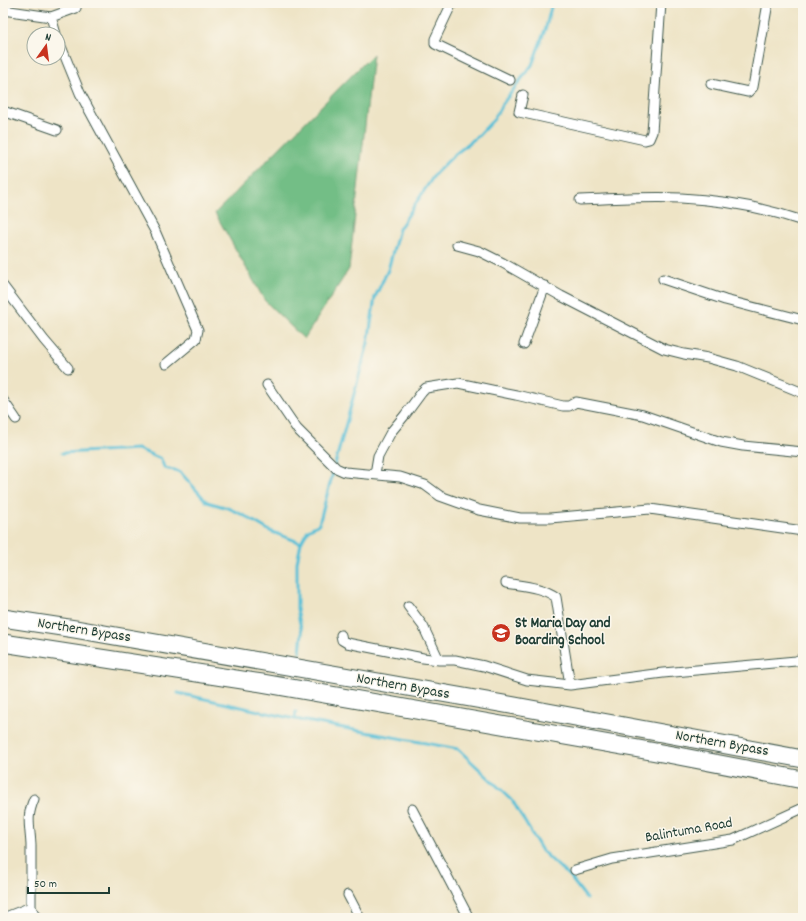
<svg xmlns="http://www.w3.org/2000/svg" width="806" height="921" viewBox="0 0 806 921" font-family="Dekko,sans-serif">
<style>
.forest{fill:#73be86;stroke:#497e5d}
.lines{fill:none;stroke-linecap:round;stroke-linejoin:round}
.stream{stroke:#5ac0d7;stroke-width:3}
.minor-casing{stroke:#3e564a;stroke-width:11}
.motorway-casing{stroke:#3e564a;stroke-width:19}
.minor{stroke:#fff;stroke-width:9}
.motorway{stroke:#fff;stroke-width:17}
.labels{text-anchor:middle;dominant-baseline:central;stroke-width:3;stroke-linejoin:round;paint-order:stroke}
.poi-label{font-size:15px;font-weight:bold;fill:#1f3d34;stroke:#fbf7ec;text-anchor:start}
.street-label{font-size:15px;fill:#1f3d34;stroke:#fbf7ec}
</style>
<rect width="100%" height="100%" fill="#fbf7ec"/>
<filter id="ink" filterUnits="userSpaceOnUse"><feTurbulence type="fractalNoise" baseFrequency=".025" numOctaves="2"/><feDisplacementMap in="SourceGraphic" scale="8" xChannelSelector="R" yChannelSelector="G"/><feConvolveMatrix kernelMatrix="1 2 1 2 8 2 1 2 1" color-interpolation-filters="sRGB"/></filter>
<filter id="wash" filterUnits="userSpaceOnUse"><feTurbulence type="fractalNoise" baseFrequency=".012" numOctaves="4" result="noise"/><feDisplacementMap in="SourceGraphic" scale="16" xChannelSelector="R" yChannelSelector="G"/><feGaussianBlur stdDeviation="0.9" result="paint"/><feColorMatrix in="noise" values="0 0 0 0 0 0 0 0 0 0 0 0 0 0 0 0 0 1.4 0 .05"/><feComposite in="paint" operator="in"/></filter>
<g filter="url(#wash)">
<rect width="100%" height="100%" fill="#eee4c6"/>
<path class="forest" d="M373 54 349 269 304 339 265 301 215 213Z"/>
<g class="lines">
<path class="stream" d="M62 453 138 449 161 459 164 467 168 469 175 470 181 473 207 502 228 508 245 516 270 531 301 543
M335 464 368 343 375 297 388 270 399 229 435 174 453 156 479 135 494 119 501 106 532 65 546 27 552 3
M300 652 302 633 297 609V562L301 543 308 530 319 524 334 469
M178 693 295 719 458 749 512 800 542 851 570 877 587 899
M295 719 296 712"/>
</g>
</g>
<g filter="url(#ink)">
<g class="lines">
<g class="minor-casing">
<path id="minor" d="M452 3 435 39V44L510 80
M3 10 51 17 76 8 77 3
M51 17 56 34
M58 39 80 93 155 231 198 330 196 339 166 364
M711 84 748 92 753 87 768 3
M523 95 519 112 645 140 649 139 652 132 661 3
M3 111 57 130
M580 200C613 199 648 196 681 198 721 200 765 208 803 221
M457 245 479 251 503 263 561 296 664 349 684 354 708 358 737 366 803 393
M663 279 725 300 803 320
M3 286 44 340 68 368
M524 344 545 286
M267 385 297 429 336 468 345 472 400 477 425 485 440 496 479 510 520 518H550L650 509 803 531
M3 400 16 419
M375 474 378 456 391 432 405 415 422 392 426 388 458 383 516 395 563 406H569L576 402 643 415 721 442 743 446 803 452
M506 583C523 586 542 587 556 597L570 685 663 673 796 661 803 658
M408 606 423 626 439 660
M341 635 342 640 347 643 423 658 439 660H455L484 666 527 680 570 685
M412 809 469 918
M575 870 612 859 733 840 803 808
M348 895 360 918
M31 907C31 886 31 865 31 845 30 825 26 818 34 799
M3 918 31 907 36 918"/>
</g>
<g class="motorway-casing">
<path id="motorway" d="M3 618 75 629 510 705 803 759
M3 643 262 683 673 755 803 780"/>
</g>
<use href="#minor" class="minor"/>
<use href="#motorway" class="motorway"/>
</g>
</g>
<defs>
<g id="school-disc" transform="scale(1)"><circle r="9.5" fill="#c8321e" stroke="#fbf7ec"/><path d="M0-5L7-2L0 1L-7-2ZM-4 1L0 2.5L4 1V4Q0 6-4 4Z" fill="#fff"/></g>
</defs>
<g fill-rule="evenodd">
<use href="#school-disc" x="501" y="633"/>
</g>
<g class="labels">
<g class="poi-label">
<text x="515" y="624">St Maria Day and<tspan x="515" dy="17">Boarding School</tspan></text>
</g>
<g class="street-label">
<text transform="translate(84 631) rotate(9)">Northern Bypass</text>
<text transform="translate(403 687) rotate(10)">Northern Bypass</text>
<text transform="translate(722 744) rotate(10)">Northern Bypass</text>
<text transform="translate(689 831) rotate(-10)">Balintuma Road</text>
</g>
</g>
<rect width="806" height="921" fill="none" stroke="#fbf7ec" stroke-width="16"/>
<g transform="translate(46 46) rotate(14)"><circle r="19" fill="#fbf7ec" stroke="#a3ada2"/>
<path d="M0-3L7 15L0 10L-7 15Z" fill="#c8321e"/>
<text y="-6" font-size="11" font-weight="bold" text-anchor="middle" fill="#1f3d34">N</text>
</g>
<path d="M28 887v6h81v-6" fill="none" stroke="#1f3d34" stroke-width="2"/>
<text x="34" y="887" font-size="12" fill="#1f3d34" stroke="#fbf7ec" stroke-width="3" paint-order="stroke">50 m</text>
</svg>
